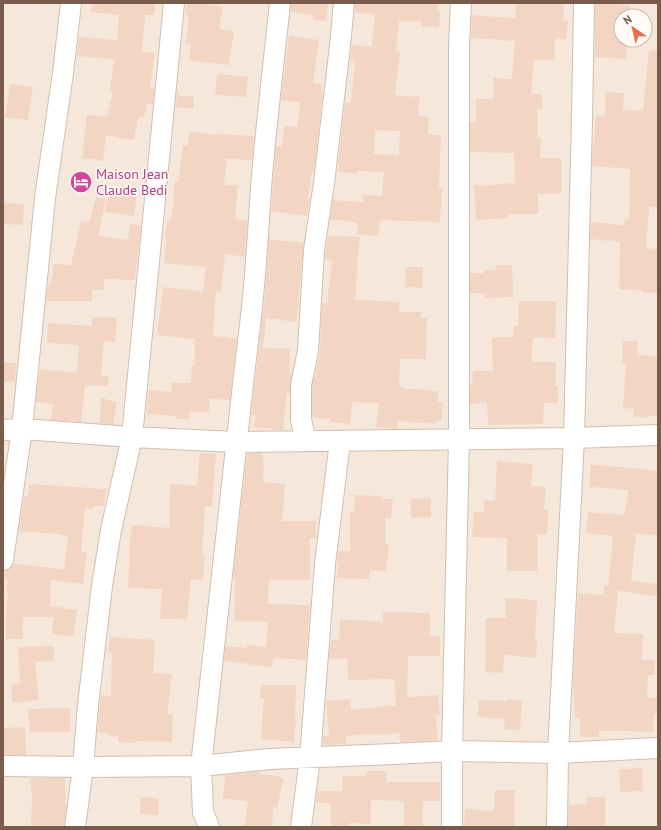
<svg xmlns="http://www.w3.org/2000/svg" width="661" height="830" viewBox="0 0 661 830" font-family="'PT Sans',sans-serif">
<style>
.residential{fill:#f5e8da;fill-rule:evenodd}
.building{fill:#f3d5c3;fill-rule:evenodd}
.lines{fill:none;stroke-linecap:round;stroke-linejoin:round}
.minor-casing{stroke:#d1beb0;stroke-width:22}
.minor{stroke:#fff;stroke-width:20}
.labels{text-anchor:middle;dominant-baseline:central;stroke-width:3;stroke-linejoin:round;paint-order:stroke}
.hotel-label{font-size:14px;fill:#b23c85;stroke:#fffaf3;text-anchor:start}
</style>
<rect width="100%" height="100%" fill="#fdf6ec"/>
<path class="residential" d="M3 3H658V827H3ZM621 16H645V40H621Z"/>
<path class="building" d="M92 3H155L154 15H145L142 52 155 53 150 87 154 88 153 104H147L144 118 138 117 134 140 106 135 103 161 82 158 87 115 107 117 113 91H110L114 59 77 56 79 37 117 40 119 15 91 12Z
M187 3H197L223 7 219 29 234 31 229 65 189 60 191 44 186 43 189 16 185 15Z
M291 3H328L326 21 313 20V15L291 12Z
M355 3H439L438 11H440L439 27 422 26V22L399 21 396 52 400 53 395 95 420 97 418 116 429 117 428 135H441L439 187H442L440 222 380 220 378 236 357 234 358 223 330 219 333 200 363 202V195L382 196 384 172 358 171V173L338 172 339 164H338L345 102 351 103 355 61H350L352 45 372 47 375 14 355 13ZM375 130 400 131 399 155 374 154Z
M516 3H564L563 21H568L566 39 555 38V60H534L531 94H542V109H537V137H541L540 158H561V193L538 194V214H507V218L476 220 474 186 515 183 514 153 470 152V122H476V99H493L494 78 512 79 515 41 471 38 472 15 515 18Z
M595 3 630 5 629 16H621V40H627L626 59 595 57Z
M289 36 319 40 313 83 322 84 321 91H323L314 171H312L308 198H310L307 216 271 211 276 146 282 147 284 126 297 127 300 103 281 100Z
M649 50 658 51V208L649 207 646 248 658 249V293L642 292V290L619 289 620 242 590 239 591 222 624 225 625 219H629L630 169 592 166 593 142H594L596 116 605 117V92L624 93 623 110 643 111Z
M217 74 248 77 246 97 215 95Z
M10 84 33 87 28 120 5 117Z
M177 90H178V95L194 97 193 109 176 107Z
M190 131 216 135 217 134 254 136 252 160 227 159 224 184 238 186 235 219 247 221 245 257 225 254 221 292 216 291 213 336 228 337V338H237L230 400 209 399V412H189V419H176V416L147 414 149 390 172 392 171 383H191L192 365 195 366V339L157 335 163 287 203 292 206 267 164 263 166 239H165L167 220 171 221 174 197H173L175 182H178L183 145H188Z
M109 188 137 192 134 216 105 212Z
M96 197 106 199 98 236 128 240 130 224 141 226 136 269 135 280 104 279V290H92V301H46L48 285H51L54 264 71 265 81 221 89 223Z
M3 203 24 204 23 225 3 224Z
M269 235H270V240L304 242 298 301H299V304L296 322 266 318 263 348 290 349 289 373H292L290 383V394L287 393 283 430 254 427 256 415H251L265 295Z
M328 236 360 237 357 264H358L355 300 400 302 399 312H422L421 318 427 319 426 359H400L399 386 402 387V388L439 391 437 402 443 403 441 421H436L435 424 398 421 397 429 376 427 379 403 352 402 350 424 330 422V419L312 417V386L315 375H316L320 351 322 303H327L332 260 325 259Z
M496 265H512L513 297 484 298V293H470V273H484V271L496 270Z
M406 267H423L422 288 405 287Z
M519 301H556L555 338 533 337 531 362H556L555 386H558V403H544L543 424 488 425 487 402 470 404V385H472L473 371H493L492 337H513L514 326H518Z
M93 317 117 318 115 342 104 341 101 375 109 376 108 386 85 385 81 422 51 420 53 404 36 402 40 369 77 373 79 345 47 343 48 323 92 326Z
M623 341H638L637 355 658 356V416H647L646 418 633 417 634 409 623 408 626 364H622Z
M3 363H16L15 382 3 381Z
M101 398 117 402 113 424 100 423Z
M200 453 216 454 212 507 205 506 202 555H205L203 580 191 579 187 620 176 618V619H160L162 589 128 588 130 540 132 525 169 528 170 484 197 486Z
M247 453H263V461H264L263 482 285 484 282 521H316V538H310V580H269L268 604 310 605 306 660 273 658 272 667 224 661 225 646 247 648V645L266 647 268 622 234 621 235 578H233Z
M497 461 533 464 531 486 546 487 544 509H548L547 535 537 534V571H507V538L472 537 474 512H484V500L495 501Z
M591 464 658 471V524L656 536 636 533 631 581 658 584V596L618 591 614 633 643 634 642 660H654L655 675H648L647 698H658V714H654L653 732 626 731H599V737H580V718H575L573 683 578 593 603 595 604 586H608L613 536 586 533 588 512 624 515 629 490 589 487Z
M29 484 106 489 104 506H93V509L85 508 81 552 87 553 83 584 51 580 50 606 77 610 73 637 52 634 54 617H23V639H6V616L8 591 6 590 8 580 4 579 5 571 12 567 13 564 64 569 68 536 59 535V534L19 531 24 497 28 496Z
M355 495 381 496V499H393L391 518H385V544L389 545 386 571 370 570 369 579 337 578 338 551H350V512H354Z
M431 498V517L411 518V499Z
M505 598 537 600 535 640H537L536 658 504 655 503 673 485 672 486 618H506Z
M383 612 430 613V636H440V656H408L407 697 438 695 440 715H436L438 740 400 742 399 733 374 735V734L346 736V744L323 745V736H329L326 701 350 699 351 710 396 705 394 679 348 680 347 658 329 659 331 640H339L340 619 383 622Z
M110 637 155 640 153 673 172 675 167 714H173L172 742 136 741V743L118 742V736L110 735V734L97 732 101 695 111 697 112 653 108 652Z
M54 646V661L35 662 39 700 12 703 11 685 20 684 18 647Z
M261 685H296L295 717H296L294 742 261 739 264 699H260Z
M506 699 522 700 520 730 504 729 505 719 478 717 479 700 506 701Z
M70 708V732H30L28 709Z
M25 727 26 755H3V728Z
M642 768 643 791 620 792 619 769Z
M367 771H386V782H440V801H423V827H404V801L371 800V824L349 823V827H331L330 803H316L317 791H342L343 776H366Z
M255 772 262 774V775H271L284 778 277 808 273 807 272 827H245L248 801 223 799 225 775Z
M39 778H65L66 807 64 827H31L32 793 30 779Z
M495 790H515L514 827H464L465 809 494 811Z
M141 797 159 799 158 815 140 814Z
M587 797H605V827H568L569 805 587 804Z"/>
<g class="lines">
<g class="minor-casing">
<path id="minor" d="M3 430 22 429 132 437 236 442 574 438 658 435
M306 441 301 420V385L308 351 314 250 324 183 340 46 344 3
M3 560 22 429 45 198 63 73 71 3
M3 766 83 767 201 766 270 759 393 754 452 751 558 753 658 748
M75 827 83 767 88 705 102 586 111 530 132 437 174 3
M209 827 203 812 201 766C216 621 232 477 249 333 256 281 258 228 262 175 267 118 274 60 280 3
M301 827 310 758 325 564 340 441
M452 827V751L459 439V45L461 3
M557 827 558 753 574 438 582 119 584 3"/>
</g>
<use href="#minor" class="minor"/>
</g>
<defs>
<g id="hotel-disc" transform="scale(1.15)"><circle r="9.5" fill="#d1479c" stroke="#fffaf3"/><path d="M-6-4.5h1.5V1H6V5H4.5V3h-9V5H-6ZM-4 0a1.8 1.8 0 1 1 3.6 0ZM.5 0V-2.5h3Q6-2.5 6 0Z" fill="#fff"/></g>
</defs>
<g fill-rule="evenodd">
<use href="#hotel-disc" x="81" y="182"/>
</g>
<g class="labels">
<g class="hotel-label">
<text x="96" y="174">Maison Jean<tspan x="96" dy="16">Claude Bedi</tspan></text>
</g>
</g>
<rect width="661" height="830" fill="none" stroke="#7a5c4d" stroke-width="8"/>
<g transform="translate(633 28) rotate(326)"><circle r="19" fill="#fffaf3" stroke="#cabbb1"/>
<path d="M0-3L7 15L0 10L-7 15Z" fill="#e76f51"/>
<text y="-6" font-size="11" font-weight="bold" text-anchor="middle" fill="#7a5c4d">N</text>
</g>
</svg>
